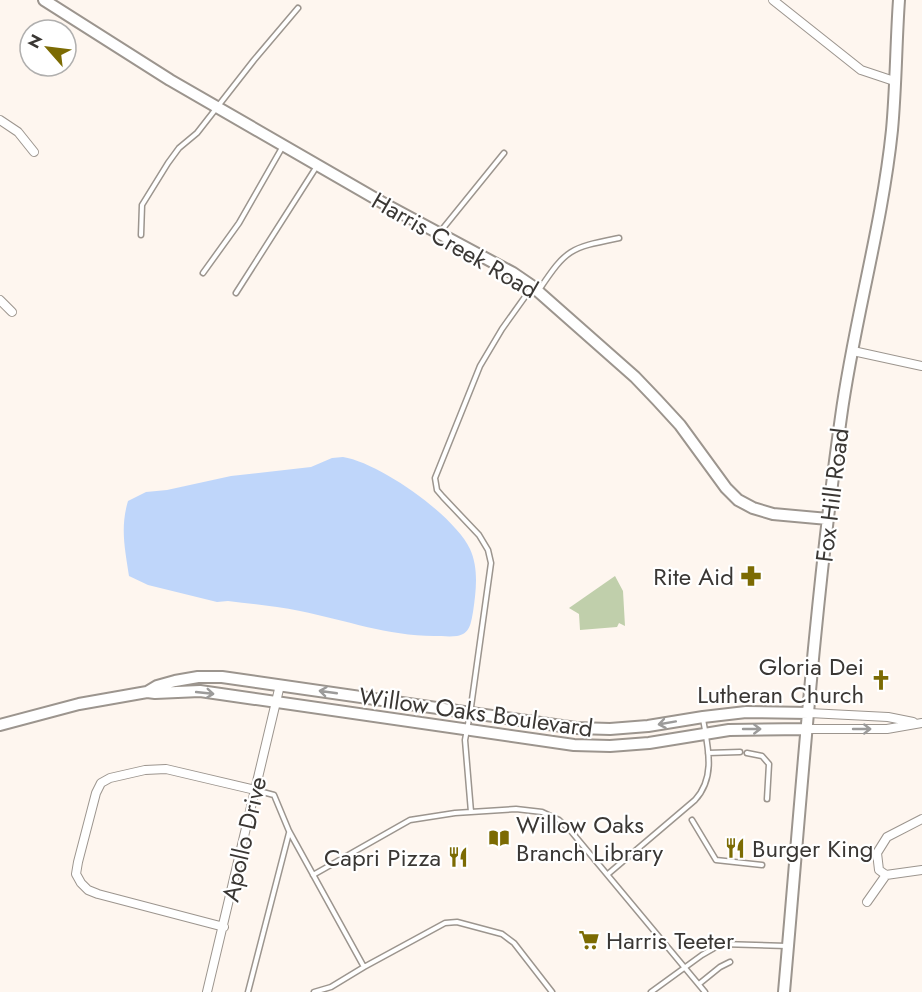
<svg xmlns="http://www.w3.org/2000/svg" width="922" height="992" viewBox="0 0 922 992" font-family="Jost,sans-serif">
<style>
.green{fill:#c0cfab}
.water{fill:#bfd6fa}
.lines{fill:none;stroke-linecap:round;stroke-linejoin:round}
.lane-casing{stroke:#9c958e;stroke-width:7}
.street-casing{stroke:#9c958e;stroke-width:10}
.secondary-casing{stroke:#9c958e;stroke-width:14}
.lane{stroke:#fff;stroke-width:4}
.street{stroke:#fff;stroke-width:8}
.secondary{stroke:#fff;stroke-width:10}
.oneway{stroke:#9c9b9a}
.labels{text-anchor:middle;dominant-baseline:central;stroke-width:4.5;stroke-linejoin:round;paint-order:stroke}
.street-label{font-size:24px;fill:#3a3734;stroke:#fff}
.poi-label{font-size:24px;fill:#3a3734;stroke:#fff;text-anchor:end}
</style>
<rect width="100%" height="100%" fill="#fef6ef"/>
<path class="green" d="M615 576 623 591 625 626 619 623 617 627 580 630 579 614 569 608Z"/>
<path class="water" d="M343 457C380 463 454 515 470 549 479 569 476 591 473 612 471 623 470 634 457 636 450 637 441 636 434 636 388 636 345 620 300 611 276 606 252 604 228 601L217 602 148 585 129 576C125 549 120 528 128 501L146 492 167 490 231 476 311 467 332 458Z"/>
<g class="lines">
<g class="lane-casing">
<path id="lane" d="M440 232 504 153
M141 235 142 205 168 163 179 148 197 133 254 60 298 8
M203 273 239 223 283 146
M539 290C567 248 570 248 619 238
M236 293 317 166
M708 753 740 752
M747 753 762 756 769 764 767 799
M255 790 274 795 289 831 364 967 331 987 314 992
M471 812 465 740 470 714 491 563 488 550 479 535 443 497 437 490 435 478 480 366 502 329 532 287
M692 820 716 860 762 865
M608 874 695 800C716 777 708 748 703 719
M313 875 410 820 455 813 516 809 542 812 559 820 570 830 705 992
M364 967 445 923 457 922 502 934 514 943 552 992
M699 984 720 967 730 962
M248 992 289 833
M651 992 702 955 721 944 787 946"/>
</g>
<g class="street-casing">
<path id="street" d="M773 0 861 70 894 81
M0 120 18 132 34 152
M0 300 12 312
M853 351 922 366
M809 713 888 717 913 722
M807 729H887L922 723
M922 819 887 837 877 853 879 870 886 875 922 870
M867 902 886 875
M224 927 98 894 88 890 81 883 76 874 78 862 96 793 101 783 110 778 145 770 166 769 255 790
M207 992 280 685"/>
</g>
<g class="secondary-casing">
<path id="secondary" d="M44 0 170 80 390 207 513 273 532 286 635 377 657 400 680 425 726 488 738 500 753 508 773 514 828 519
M147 692 155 693 200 691 574 745 610 746 649 743 729 730 807 729
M0 725 79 704 147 692 157 686 175 681 198 677H222L576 728 610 729 648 726 703 717 746 712 809 713
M784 992C801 800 814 608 841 417 854 321 882 227 892 130 896 87 896 43 899 0"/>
</g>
<use href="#lane" class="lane"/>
<use href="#street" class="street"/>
<use href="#secondary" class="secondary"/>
</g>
<defs><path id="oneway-shaft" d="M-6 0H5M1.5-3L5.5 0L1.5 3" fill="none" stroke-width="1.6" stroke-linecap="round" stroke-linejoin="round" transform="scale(1.5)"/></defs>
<g class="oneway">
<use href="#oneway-shaft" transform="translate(328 692) rotate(-172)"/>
<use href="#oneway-shaft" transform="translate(205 693) rotate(6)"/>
<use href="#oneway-shaft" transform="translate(667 723) rotate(170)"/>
<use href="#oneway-shaft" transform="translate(752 729)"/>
<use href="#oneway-shaft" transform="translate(862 729)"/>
</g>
<defs>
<g id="pharmacy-bare" transform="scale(1.62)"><path d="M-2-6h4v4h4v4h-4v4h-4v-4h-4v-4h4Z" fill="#7c6b03" stroke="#fff" stroke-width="2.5" paint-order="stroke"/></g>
<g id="church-bare" transform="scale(1.62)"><path d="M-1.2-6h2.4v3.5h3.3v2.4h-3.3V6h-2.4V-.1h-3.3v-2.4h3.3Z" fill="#7c6b03" stroke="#fff" stroke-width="2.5" paint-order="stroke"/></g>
<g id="library-bare" transform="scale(1.62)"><path d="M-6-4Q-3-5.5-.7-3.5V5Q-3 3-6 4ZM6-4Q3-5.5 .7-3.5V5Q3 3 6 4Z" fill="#7c6b03" stroke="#fff" stroke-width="2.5" paint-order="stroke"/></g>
<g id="restaurant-bare" transform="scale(1.62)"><path d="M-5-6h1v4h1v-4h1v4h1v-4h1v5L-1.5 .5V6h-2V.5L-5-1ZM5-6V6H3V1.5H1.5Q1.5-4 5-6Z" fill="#7c6b03" stroke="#fff" stroke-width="2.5" paint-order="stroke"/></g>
<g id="supermarket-bare" transform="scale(1.62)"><path d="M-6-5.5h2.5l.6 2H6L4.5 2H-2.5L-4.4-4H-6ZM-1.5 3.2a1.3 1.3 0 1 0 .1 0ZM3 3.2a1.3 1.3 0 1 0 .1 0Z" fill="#7c6b03" stroke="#fff" stroke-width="2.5" paint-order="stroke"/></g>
</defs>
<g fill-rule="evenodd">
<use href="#pharmacy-bare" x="751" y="576"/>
<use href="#church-bare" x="881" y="680"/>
<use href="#library-bare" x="499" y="838"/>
<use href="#restaurant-bare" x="735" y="848"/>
<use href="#restaurant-bare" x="458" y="857"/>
<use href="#supermarket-bare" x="589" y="940"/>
</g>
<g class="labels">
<g class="street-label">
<text transform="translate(455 245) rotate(30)">Harris Creek Road</text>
<text transform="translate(832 495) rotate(-83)">Fox Hill Road</text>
<text transform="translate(476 712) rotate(8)">Willow Oaks Boulevard</text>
<text transform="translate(244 839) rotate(-77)">Apollo Drive</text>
</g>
<g class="poi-label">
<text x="734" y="576">Rite Aid</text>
<text x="864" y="666">Gloria Dei<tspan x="864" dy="28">Lutheran Church</tspan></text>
<text x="516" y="824" text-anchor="start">Willow Oaks<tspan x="516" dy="28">Branch Library</tspan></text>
<text x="752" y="848" text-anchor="start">Burger King</text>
<text x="441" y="857">Capri Pizza</text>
<text x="606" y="940" text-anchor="start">Harris Teeter</text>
</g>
</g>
<g transform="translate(48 48) rotate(298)"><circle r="28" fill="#ffffff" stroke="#b0afae" stroke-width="1.5"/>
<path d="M0-4.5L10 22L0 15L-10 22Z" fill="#7c6b03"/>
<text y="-9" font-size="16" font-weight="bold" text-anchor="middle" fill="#3a3734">N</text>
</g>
</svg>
